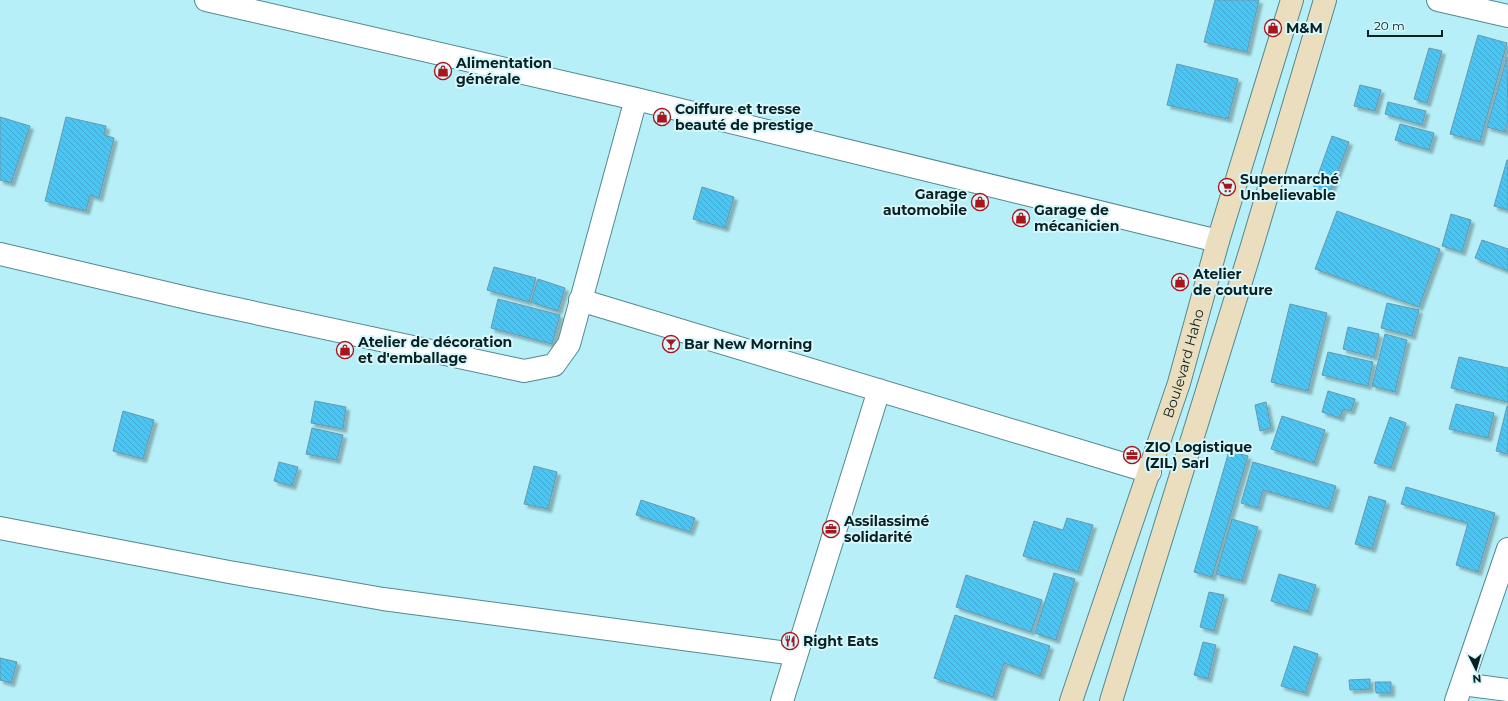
<svg xmlns="http://www.w3.org/2000/svg" width="1508" height="701" viewBox="0 0 1508 701" font-family="Montserrat,sans-serif">
<style>
.building{fill:url(#building-back-hatch);stroke:#6997ab;filter:url(#shadow)}
.lines{fill:none;stroke-linecap:round;stroke-linejoin:round}
.minor-casing{stroke:#538990;stroke-width:24}
.secondary-casing{stroke:#538990;stroke-width:24}
.minor{stroke:#fff;stroke-width:22}
.secondary{stroke:#eadebf;stroke-width:22}
.labels{text-anchor:middle;dominant-baseline:central;stroke-width:4;stroke-linejoin:round;paint-order:stroke}
.poi-label{font-size:14px;font-weight:bold;fill:#0a2124;stroke:#d6f7fc;text-anchor:start}
.street-label{font-size:14px;fill:#0a2124;stroke:#d6f7fc}
</style>
<defs>
<pattern id="building-back-hatch" width="6" height="6" patternUnits="userSpaceOnUse"><rect width="6" height="6" fill="#4bc6f4"/><path d="M-1 5l2 2M0 0l6 6M5-1l2 2" fill="none" stroke="#40aad1"/></pattern>
<filter id="shadow"><feDropShadow dx="3.5" dy="3.5" stdDeviation="1" flood-color="#0004"/></filter>
</defs>
<rect width="100%" height="100%" fill="#b6eff7"/>
<path class="building" d="M1215 0H1259L1247 52 1204 42Z
M1478 35 1507 43 1480 142 1450 134Z
M1429 48 1442 51 1427 103 1414 99Z
M1507 57 1508 121 1505 132 1487 127Z
M1177 64 1238 79 1228 119 1167 105Z
M1360 85 1381 90 1375 111 1354 106Z
M1388 102 1426 111 1422 125 1385 114Z
M0 117 30 126 11 183 0 180Z
M66 117 106 126 104 135 114 138 99 198 90 195 86 211 45 201Z
M1400 124 1434 133 1429 150 1395 140Z
M1332 136 1349 142 1329 195 1313 189Z
M1507 160H1508V210L1494 206Z
M702 187 734 197 725 228 693 219Z
M1337 211 1440 249 1419 307 1315 269Z
M1451 214 1471 220 1462 252 1442 246Z
M1482 240 1508 249V271L1475 258Z
M494 267 536 278 529 302 487 290Z
M538 279 565 288 558 311 531 302Z
M498 299 560 315 552 344 491 328Z
M1387 303 1419 310 1412 336 1381 328Z
M1290 304 1327 313 1308 391 1271 382Z
M1348 327 1379 334 1374 357 1343 349Z
M1385 334 1407 340 1395 392 1372 386Z
M1328 352 1373 362 1368 386 1322 375Z
M1459 357 1508 368V402L1451 388Z
M1328 391 1355 399 1351 411 1343 409 1340 418 1322 412Z
M315 401 346 407 343 429 311 423Z
M1266 402 1271 428 1260 431 1255 405Z
M1456 404 1494 413 1488 438 1449 429Z
M1507 406H1508V454L1496 451Z
M123 411 154 420 143 459 113 451Z
M1282 416 1325 430 1314 463 1271 449Z
M1390 417 1406 423 1391 468 1374 463Z
M312 428 343 435 337 460 306 454Z
M1229 451 1248 456 1212 577 1194 572Z
M279 462 298 467 292 486 274 481Z
M1253 462 1336 486 1329 509 1263 490 1258 508 1241 503Z
M534 466 557 472 548 509 524 504Z
M1406 487 1495 513 1478 572 1456 565 1468 523 1401 504Z
M1369 496 1386 501 1372 549 1355 544Z
M641 500 695 518 690 532 636 515Z
M1067 518 1093 525 1078 572 1023 556 1034 521 1063 530Z
M1232 519 1258 527 1242 581 1216 574Z
M1054 573 1075 579 1056 640 1035 633Z
M1279 574 1316 585 1308 612 1271 601Z
M966 575 1042 600 1031 632 956 607Z
M1209 592 1224 595 1214 631 1200 627Z
M955 615 1050 646 1040 676 1004 663 993 697 934 678Z
M1203 642 1216 645 1208 679 1194 675Z
M1294 646 1318 654 1305 693 1281 686Z
M0 658 17 662 11 683 0 680Z
M1370 679V689L1350 690 1349 680Z
M1375 682H1391V693H1376Z"/>
<g class="lines">
<g class="minor-casing">
<path id="minor" d="M206 0 636 99 1218 241
M1438 0 1508 16
M0 254 200 301 524 371 554 365 569 344 636 99
M580 300 1150 472
M0 528 229 572 383 599 795 654
M1462 684 1508 690
M782 701 879 390
M1456 701 1508 549"/>
</g>
<g class="secondary-casing">
<g id="secondary">
<path id="s1" d="M1071 701 1179 383 1218 241 1292 0"/>
<path d="M1111 701 1251 249 1325 0"/>
</g>
</g>
<use href="#minor" class="minor"/>
<use href="#secondary" class="secondary"/>
</g>
<defs>
<g id="shop-ring" transform="scale(0.9)"><circle r="9.5" fill="#d6f7fc" stroke="#a9151a" stroke-width="1.5"/><path d="M-5-2.5h2.3a2.7 3.5 0 0 1 5.4 0H5L5.5 6h-11ZM-1.5-2.5h3a1.5 2.3 0 0 0-3 0Z" fill="#a9151a"/></g>
<g id="supermarket-ring" transform="scale(0.9)"><circle r="9.5" fill="#d6f7fc" stroke="#a9151a" stroke-width="1.5"/><path d="M-6-5.5h2.5l.6 2H6L4.5 2H-2.5L-4.4-4H-6ZM-1.5 3.2a1.3 1.3 0 1 0 .1 0ZM3 3.2a1.3 1.3 0 1 0 .1 0Z" fill="#a9151a"/></g>
<g id="bar-ring" transform="scale(0.9)"><circle r="9.5" fill="#d6f7fc" stroke="#a9151a" stroke-width="1.5"/><path d="M-6-5H6L.8 .8V4.5H3.5V6h-7V4.5H-.8V.8Z" fill="#a9151a"/></g>
<g id="office-ring" transform="scale(0.9)"><circle r="9.5" fill="#d6f7fc" stroke="#a9151a" stroke-width="1.5"/><path d="M-6-3h4V-5.5h4V-3h4V5H-6ZM-1-4.5V-3h2v-1.5ZM-6 0V1H6V0Z" fill="#a9151a"/></g>
<g id="restaurant-ring" transform="scale(0.9)"><circle r="9.5" fill="#d6f7fc" stroke="#a9151a" stroke-width="1.5"/><path d="M-5-6h1v4h1v-4h1v4h1v-4h1v5L-1.5 .5V6h-2V.5L-5-1ZM5-6V6H3V1.5H1.5Q1.5-4 5-6Z" fill="#a9151a"/></g>
</defs>
<g fill-rule="evenodd">
<use href="#shop-ring" x="1273" y="28"/>
<use href="#shop-ring" x="443" y="71"/>
<use href="#shop-ring" x="662" y="117"/>
<use href="#supermarket-ring" x="1227" y="187"/>
<use href="#shop-ring" x="980" y="202"/>
<use href="#shop-ring" x="1021" y="218"/>
<use href="#shop-ring" x="1180" y="282"/>
<use href="#bar-ring" x="671" y="344"/>
<use href="#shop-ring" x="345" y="350"/>
<use href="#office-ring" x="1132" y="455"/>
<use href="#office-ring" x="831" y="529"/>
<use href="#restaurant-ring" x="790" y="641"/>
</g>
<g class="labels">
<g class="poi-label">
<text x="1286" y="28">M&amp;M</text>
<text x="456" y="63">Alimentation<tspan x="456" dy="16">générale</tspan></text>
<text x="675" y="109">Coiffure et tresse<tspan x="675" dy="16">beauté de prestige</tspan></text>
<text x="1240" y="179">Supermarché<tspan x="1240" dy="16">Unbelievable</tspan></text>
<text x="967" y="194" text-anchor="end">Garage<tspan x="967" dy="16">automobile</tspan></text>
<text x="1034" y="210">Garage de<tspan x="1034" dy="16">mécanicien</tspan></text>
<text x="1193" y="274">Atelier<tspan x="1193" dy="16">de couture</tspan></text>
<text x="358" y="342">Atelier de décoration<tspan x="358" dy="16">et d'emballage</tspan></text>
<text x="684" y="344">Bar New Morning</text>
<text x="1145" y="447">ZIO Logistique<tspan x="1145" dy="16">(ZIL) Sarl</tspan></text>
<text x="844" y="521">Assilassimé<tspan x="844" dy="16">solidarité</tspan></text>
<text x="803" y="641">Right Eats</text>
</g>
<g class="street-label">
<text stroke="none"><textPath href="#s1" startOffset="356">Boulevard Haho</textPath></text>
</g>
</g>
<g transform="translate(1476 669) rotate(175)" stroke="#d6f7fc" stroke-width="3" paint-order="stroke">
<path d="M0-3L7 15L0 10L-7 15Z" fill="#0a2124"/>
<text y="-6" font-size="11" font-weight="bold" text-anchor="middle" fill="#0a2124">N</text>
</g>
<path d="M1368 30v6h74v-6" fill="none" stroke="#0a2124" stroke-width="2"/>
<text x="1374" y="30" font-size="12" fill="#0a2124" stroke="#d6f7fc" stroke-width="3" paint-order="stroke">20 m</text>
</svg>
